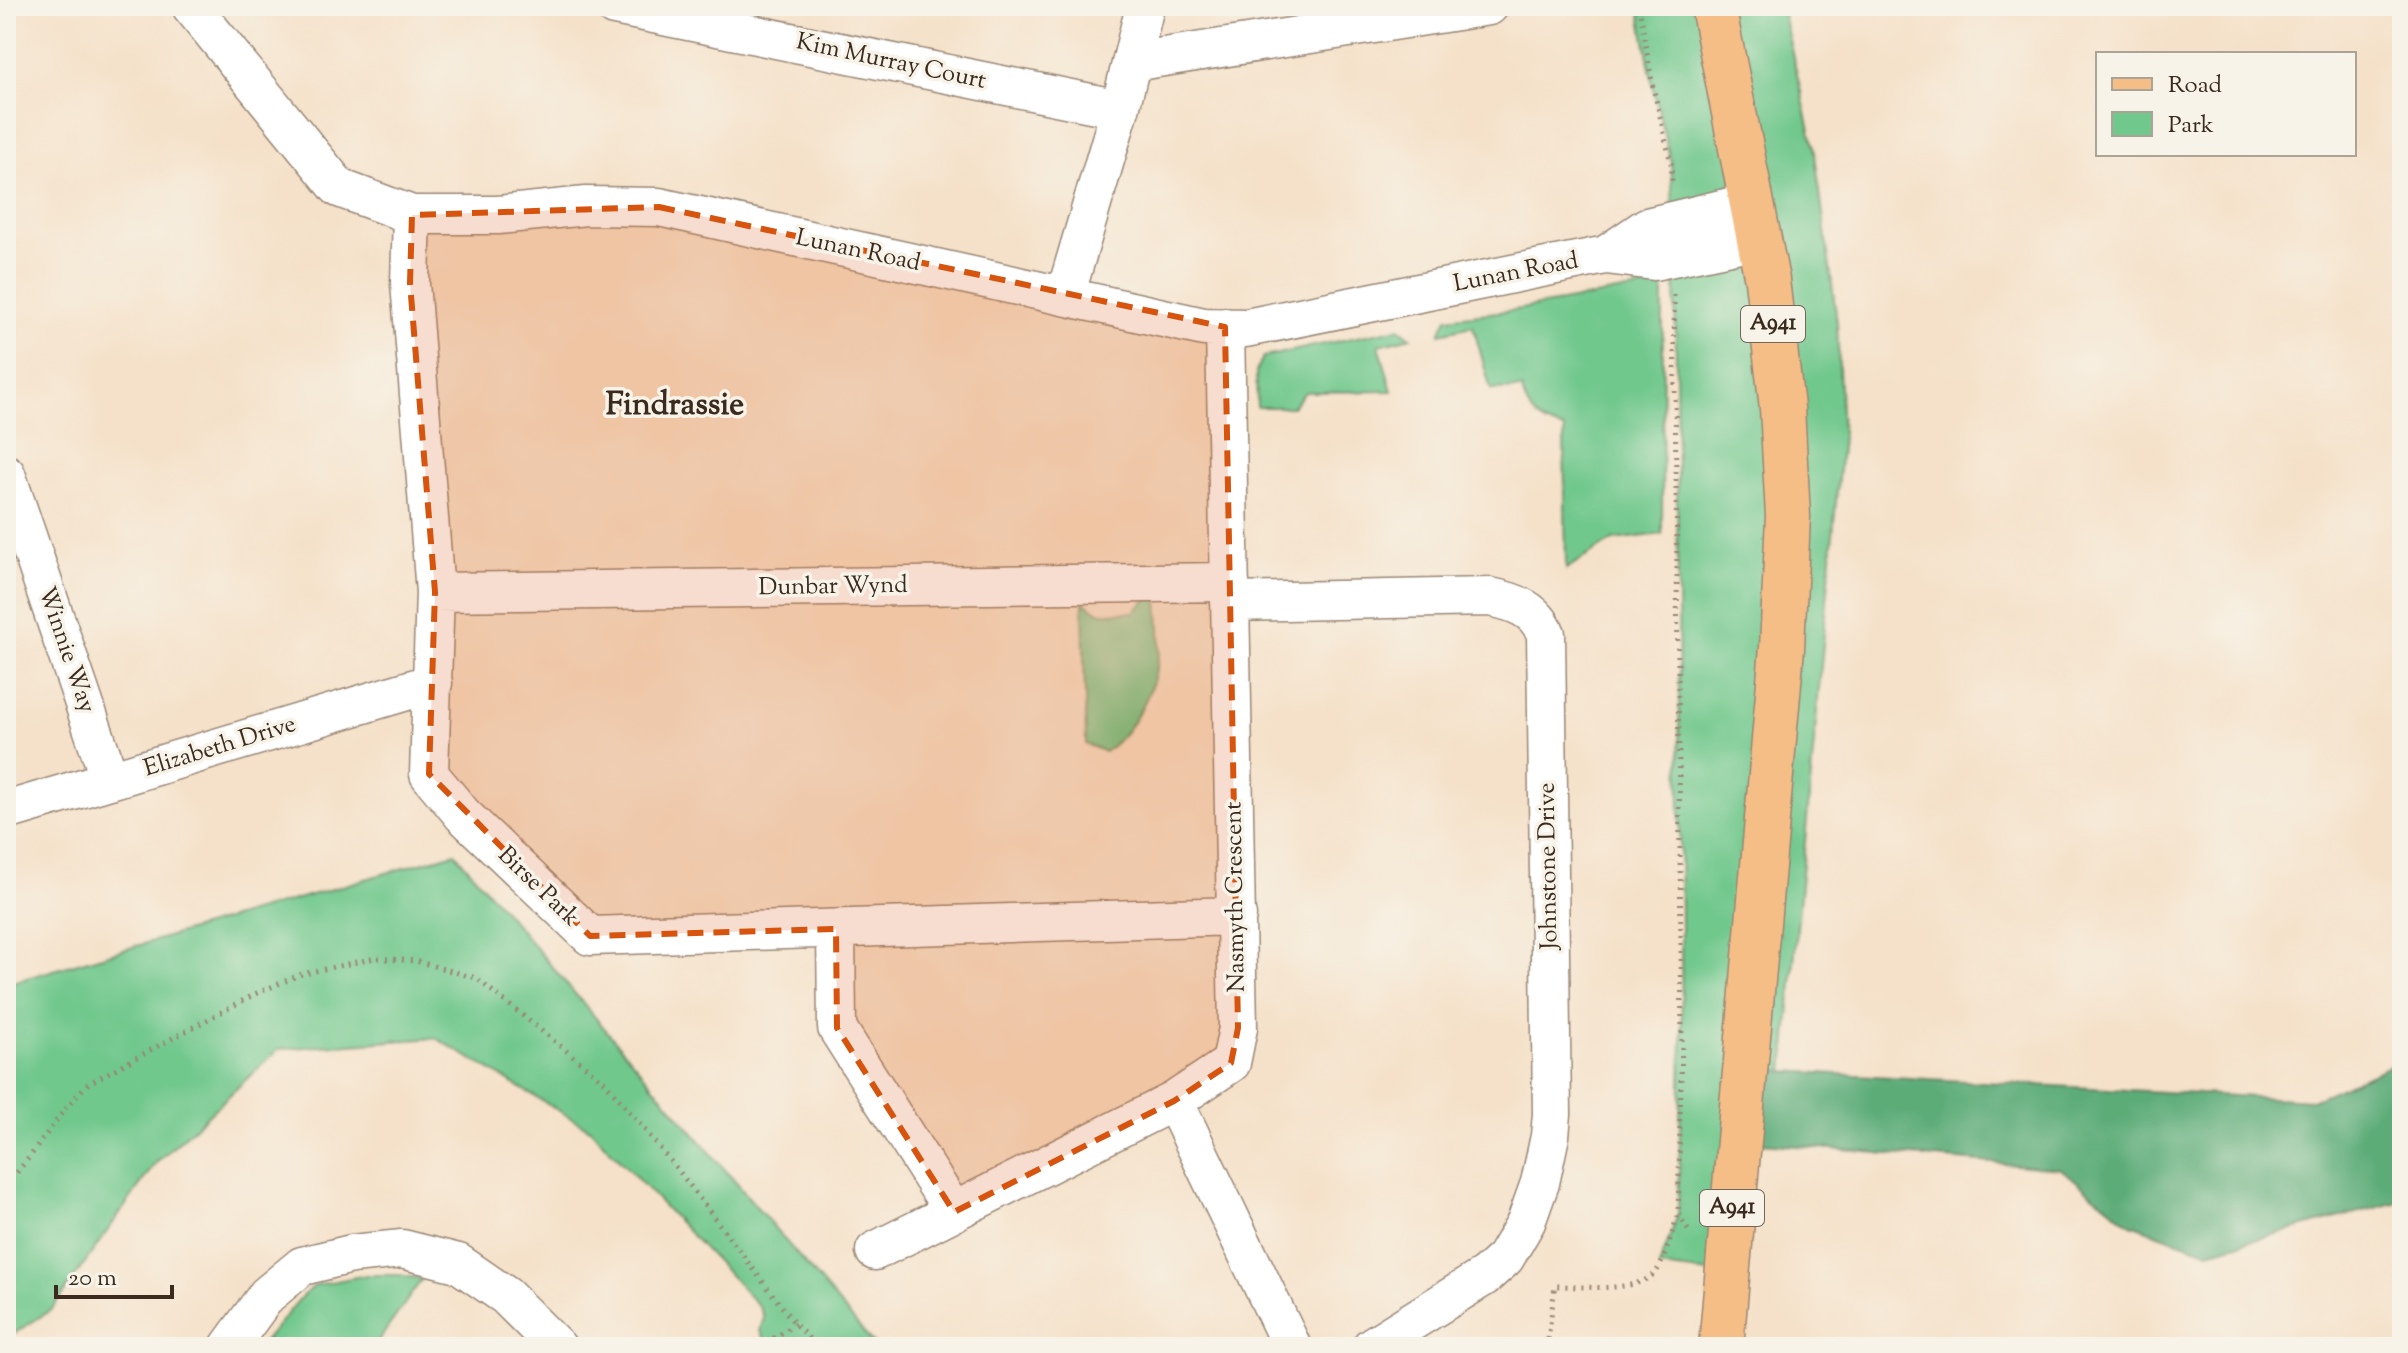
<svg xmlns="http://www.w3.org/2000/svg" width="2408" height="1353" viewBox="0 0 2408 1353" font-family="'Sorts Mill Goudy',serif">
<style>
.green{fill:#71c88d;stroke:#567956;stroke-width:2}
.forest{fill:#5cac78;stroke:#4c6b4b;stroke-width:2}
.lines{fill:none;stroke-linecap:round;stroke-linejoin:round}
.minor-casing{stroke:#988674;stroke-width:41}
.primary-casing{stroke:#988674;stroke-width:47}
.path{stroke:#988674;stroke-width:5;stroke-dasharray:2 6;stroke-linecap:butt}
.minor{stroke:#fff;stroke-width:38}
.primary{stroke:#f6be87;stroke-width:44}
.marked{fill:#d7540e;fill-opacity:0.2;stroke:#d7540e;stroke-width:6;stroke-dasharray:16 10;stroke-linejoin:round}
.labels{text-anchor:middle;dominant-baseline:central;stroke-width:7;stroke-linejoin:round;paint-order:stroke}
.shield{fill:#f7f3e8;stroke:#73665b;stroke-width:2}
.shield-label{font-size:22px;font-weight:bold;fill:#3b2a1e}
.street-label{font-size:24px;fill:#3b2a1e;stroke:#f7f3e8}
.district-label{font-size:32px;font-weight:bold;fill:#3b2a1e;stroke:#f7f3e8}
</style>
<rect width="100%" height="100%" fill="#f7f3e8"/>
<filter id="ink" filterUnits="userSpaceOnUse"><feTurbulence type="fractalNoise" baseFrequency=".0125" numOctaves="2"/><feDisplacementMap in="SourceGraphic" scale="16" xChannelSelector="R" yChannelSelector="G"/><feConvolveMatrix kernelMatrix="1 2 1 2 8 2 1 2 1" color-interpolation-filters="sRGB"/></filter>
<filter id="wash" filterUnits="userSpaceOnUse"><feTurbulence type="fractalNoise" baseFrequency=".006" numOctaves="4" result="noise"/><feDisplacementMap in="SourceGraphic" scale="32" xChannelSelector="R" yChannelSelector="G"/><feGaussianBlur stdDeviation="1.8" result="paint"/><feColorMatrix in="noise" values="0 0 0 0 0 0 0 0 0 0 0 0 0 0 0 0 0 1.4 0 .05"/><feComposite in="paint" operator="in"/></filter>
<g filter="url(#wash)">
<rect width="100%" height="100%" fill="#f5e1c9"/>
<path class="green" d="M1639 6H1781L1814 147 1837 322 1842 436 1784 1071 1746 1069 1725 1275 1659 1267 1678 1214 1682 1039 1675 258 1671 163 1653 87Z
M1658 285 1663 286 1662 534 1613 540 1566 569 1564 429C1539 425 1527 413 1522 389L1491 390 1473 326 1440 333 1447 318 1515 310Z
M1399 328 1411 337 1379 345 1392 391 1305 392 1292 407H1257L1256 372 1263 357Z
M1158 598C1159 617 1162 637 1159 655 1155 690 1133 731 1105 752L1086 744 1083 602 1101 613 1134 612 1147 599Z
M455 853 876 1347H769L760 1331 764 1317 759 1306 590 1129 436 1038 279 1049 155 1164 52 1309 6 1339V984Z
M366 1275H399L422 1279 374 1347H266L262 1344 302 1296 316 1285Z"/>
<path class="forest" d="M2402 1061V1201L2209 1252 2131 1224 2061 1169 1739 1141 1746 1069 2312 1100Z"/>
</g>
<g filter="url(#ink)">
<g class="lines">
<g class="minor-casing">
<path id="minor" d="M191 6 339 188 412 215H498L586 206 659 207 1204 327 1246 328 1606 255 1654 261 1759 239
M614 6 1120 109
M1132 62 1489 6
M412 215 410 283 435 592 429 774 463 815 590 936 1237 916
M1606 255 1647 227 1751 202
M1065 296 1120 109 1145 6
M6 474 110 780
M435 592 1230 582
M1230 602 1490 597C1515 602 1536 609 1546 634L1552 1114 1550 1136 1540 1183 1526 1222 1505 1258 1485 1276 1371 1347
M6 811 433 683
M836 929 837 1028 954 1212
M1174 1101 1292 1347
M875 1251 1174 1101 1231 1063 1238 1028 1225 327
M229 1347 267 1295 302 1266 352 1254 402 1249 458 1263 506 1296 557 1347"/>
</g>
<g class="primary-casing">
<path id="primary" d="M1713 6 1767 280 1782 408 1788 516 1782 648 1721 1347"/>
</g>
<path class="path" d="M1639 6 1653 87 1671 163 1672 181
M1674 295 1682 1039 1678 1214 1688 1230
M6 1184C37 1153 57 1113 89 1083L255 994 302 974 375 958 416 961 476 978 604 1081 678 1170 795 1324 817 1347
M760 1347 795 1324
M1547 1347 1555 1286C1584 1286 1640 1295 1658 1269 1667 1254 1672 1232 1678 1215"/>
<use href="#minor" class="minor"/>
<use href="#primary" class="primary"/>
</g>
</g>
<path class="marked" d="M659 207 1225 327 1238 1028 1231 1063 1174 1101 954 1212 837 1028 836 929 590 936 429 774 435 592 410 283 412 215Z"/>
<g class="labels">
<g class="shield">
<rect x="1741" y="306" width="64" height="36" rx="6"/>
<rect x="1700" y="1190" width="64" height="36" rx="6"/>
</g>
<g class="shield-label">
<text x="1773" y="324">A941</text>
<text x="1732" y="1208">A941</text>
</g>
<g class="street-label">
<text transform="translate(891 62) rotate(12)">Kim Murray Court</text>
<text transform="translate(858 251) rotate(12)">Lunan Road</text>
<text transform="translate(1516 273) rotate(-11)">Lunan Road</text>
<text transform="translate(833 587) rotate(-1)">Dunbar Wynd</text>
<text transform="translate(66 650) rotate(71)">Winnie Way</text>
<text transform="translate(220 747) rotate(-17)">Elizabeth Drive</text>
<text transform="translate(1549 866) rotate(-91)">Johnstone Drive</text>
<text transform="translate(538 887) rotate(44)">Birse Park</text>
<text transform="translate(1236 897) rotate(-91)">Nasmyth Crescent</text>
</g>
<g class="district-label">
<text x="675" y="406">Findrassie</text>
</g>
</g>
<rect width="2408" height="1353" fill="none" stroke="#f7f3e8" stroke-width="32"/>
<rect x="2096" y="52" width="260" height="104" fill="#f7f3e8" stroke="#aca397" stroke-width="2"/>
<rect x="2112" y="78" width="40" height="12" fill="#f6be87" stroke="#aca397" stroke-width="2"/>
<text x="2168" y="92" font-size="24" fill="#3b2a1e">Road</text>
<rect x="2112" y="112" width="40" height="24" fill="#71c88d" stroke="#aca397" stroke-width="2"/>
<text x="2168" y="132" font-size="24" fill="#3b2a1e">Park</text>
<path d="M56 1285v12h116v-12" fill="none" stroke="#3b2a1e" stroke-width="4"/>
<text x="68" y="1285" font-size="24" fill="#3b2a1e" stroke="#f7f3e8" stroke-width="6" paint-order="stroke">20 m</text>
</svg>
